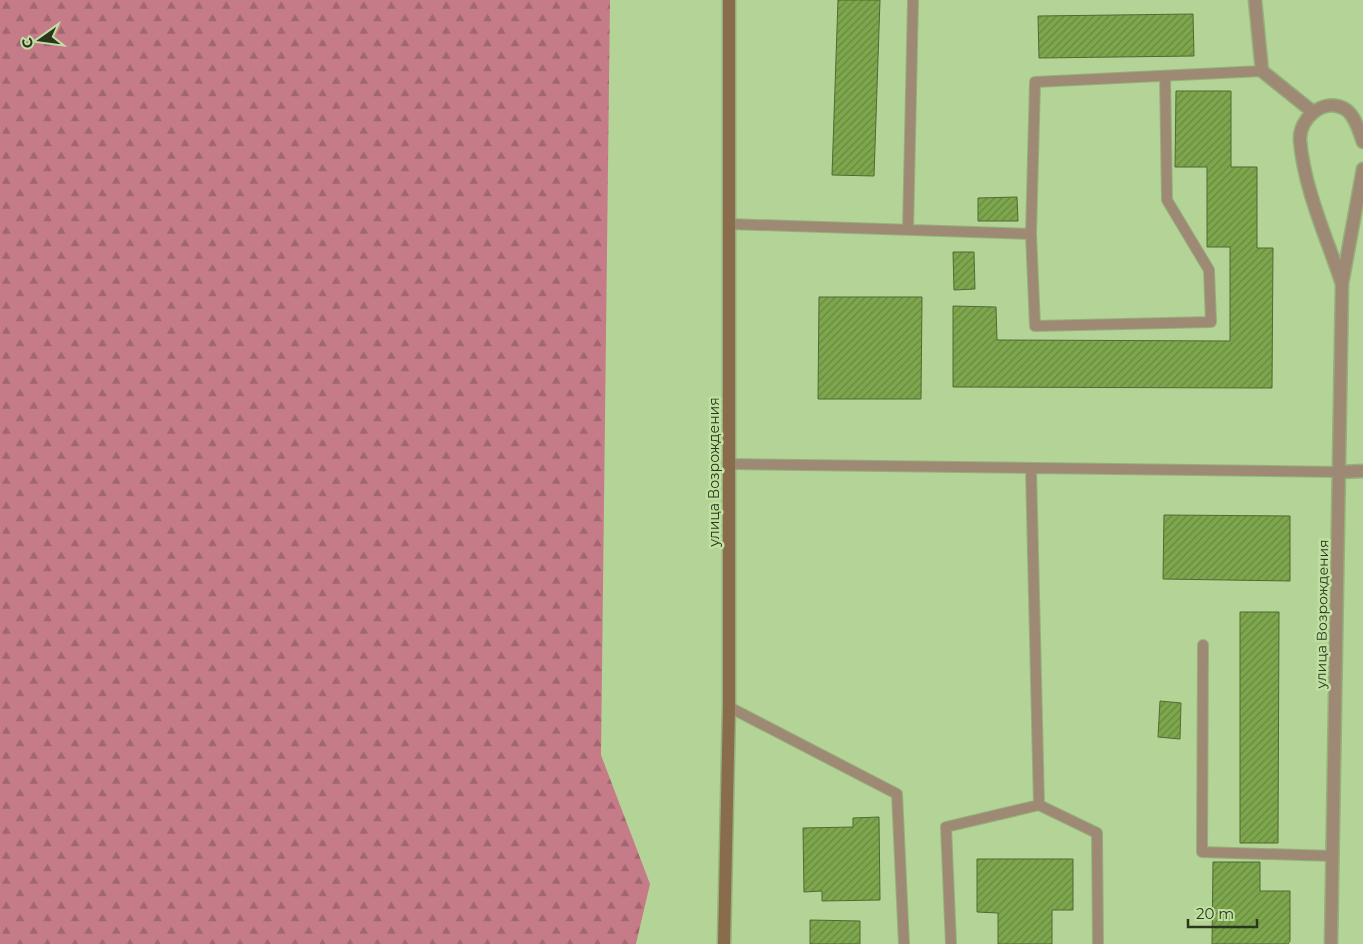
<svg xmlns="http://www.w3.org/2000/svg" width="1363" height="944" viewBox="0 0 1363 944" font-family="Montserrat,sans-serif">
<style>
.forest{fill:url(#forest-firs)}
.building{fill:url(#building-hatch);stroke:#506b32}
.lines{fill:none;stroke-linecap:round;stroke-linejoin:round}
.lane-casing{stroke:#96b07c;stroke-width:12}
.street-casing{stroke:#96b07c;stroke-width:15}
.secondary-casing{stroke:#96b07c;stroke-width:15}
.lane{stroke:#9e8a74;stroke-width:10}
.street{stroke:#9e8a74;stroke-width:12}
.secondary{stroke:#896c4b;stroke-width:12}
.labels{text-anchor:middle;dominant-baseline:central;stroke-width:5;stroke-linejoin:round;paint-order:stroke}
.street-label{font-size:14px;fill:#2a361e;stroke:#c0e0a2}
</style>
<defs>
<pattern id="forest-firs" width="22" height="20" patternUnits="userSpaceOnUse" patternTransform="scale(1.25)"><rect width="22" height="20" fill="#c67c88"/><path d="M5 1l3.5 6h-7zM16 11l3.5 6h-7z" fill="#a1666f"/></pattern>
<pattern id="building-hatch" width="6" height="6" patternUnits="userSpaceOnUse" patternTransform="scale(1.25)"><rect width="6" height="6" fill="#7da64d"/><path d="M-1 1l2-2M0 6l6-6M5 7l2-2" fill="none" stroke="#67883f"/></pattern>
</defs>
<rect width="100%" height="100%" fill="#b4d396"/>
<path class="forest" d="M0 0H610L601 755 650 884 636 944H0Z"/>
<path class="building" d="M838 0H880L874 176 832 175Z
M1193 14 1194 56 1039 58 1038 16Z
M1176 91H1231V167H1257V248H1273L1272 388 953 387V306L996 307 997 340 1230 341V247H1207V167H1175Z
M1017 197 1018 221H978V198Z
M953 252H974L975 289 954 290Z
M819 297H922L921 399H818Z
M1164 515 1290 516V581L1163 579Z
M1240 612H1279L1278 843H1240Z
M1160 701 1181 703 1180 739 1158 737Z
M879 817 880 900 822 901V891L804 892 803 828 853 827V818Z
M977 859H1073V910H1052V944H998V913L977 912Z
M1213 862H1260V891H1290V941L1288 944H1212Z
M810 920 860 921V944H810Z"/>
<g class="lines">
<g class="lane-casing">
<path id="lane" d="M729 224 1031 234 1035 82 1262 71
M908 230 913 0
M1031 234 1035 326 1211 322 1209 270 1167 200 1165 76
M730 464 1339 472
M1031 469 1039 805 1097 833 1098 944
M1203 645 1202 852 1333 856
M729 707 897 794 904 944
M951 944 946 827 1039 805"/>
</g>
<g class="street-casing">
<path id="street" d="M1255 0 1262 71 1313 112
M1342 284C1327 238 1304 189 1300 140 1299 118 1324 97 1345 109 1355 115 1359 131 1363 142
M1339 472 1363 471
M1331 944 1342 284 1363 169"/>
</g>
<g class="secondary-casing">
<path id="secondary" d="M724 944 729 707V0"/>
</g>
<use href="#lane" class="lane"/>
<use href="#street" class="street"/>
<use href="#secondary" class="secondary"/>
</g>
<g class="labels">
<g class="street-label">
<text transform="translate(714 472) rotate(-90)">улица Возрождения</text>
<text transform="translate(1322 614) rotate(-89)">улица Возрождения</text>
</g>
</g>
<g transform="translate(40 40) rotate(256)" stroke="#c0e0a2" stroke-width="4" paint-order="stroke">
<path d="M0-4L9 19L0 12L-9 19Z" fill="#2a361e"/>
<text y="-8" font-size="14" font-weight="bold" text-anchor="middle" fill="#2a361e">С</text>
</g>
<path d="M1188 919v8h69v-8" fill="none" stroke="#2a361e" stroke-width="2.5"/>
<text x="1196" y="919" font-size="15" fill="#2a361e" stroke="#c0e0a2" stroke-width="4" paint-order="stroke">20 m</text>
</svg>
